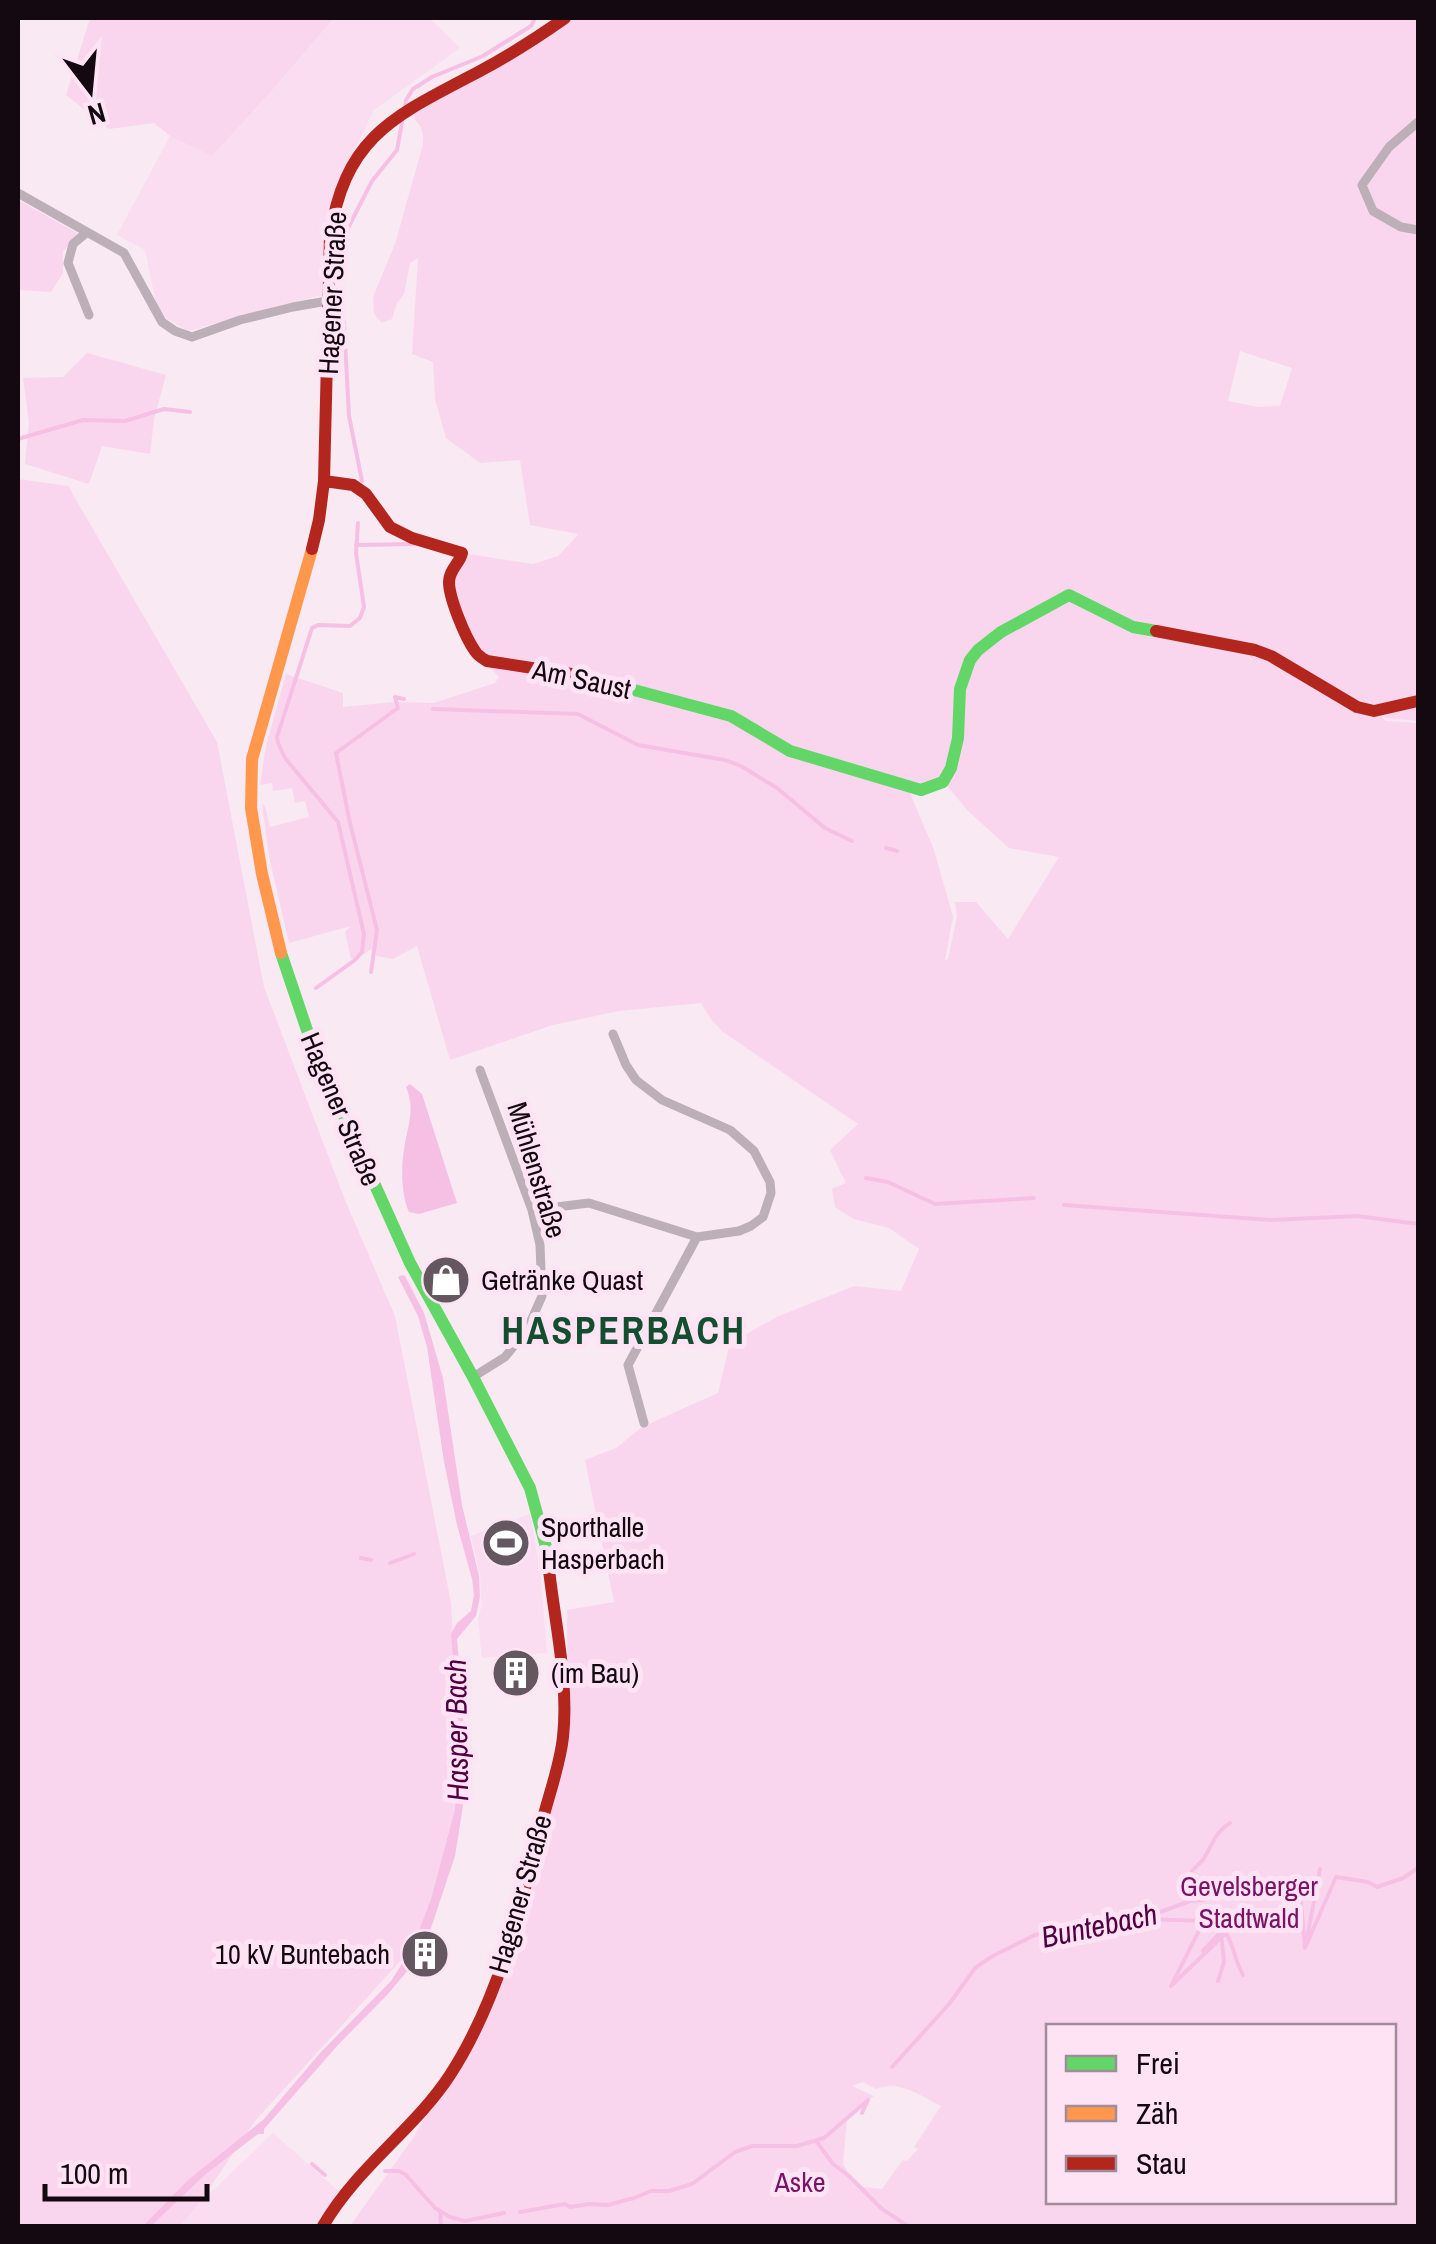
<svg xmlns="http://www.w3.org/2000/svg" width="1436" height="2244" viewBox="0 0 1436 2244" font-family="'Archivo Narrow',sans-serif">
<style>
.built{fill:#fbddf1}
.green{fill:#f9d6ee;fill-rule:evenodd}
.water{fill:#f6c0e5}
.lines{fill:none;stroke-linecap:round;stroke-linejoin:round}
.stream{stroke:#f6c0e5;stroke-width:4}
.street{stroke:#bcafb8;stroke-width:9}
.fast{stroke:#63d668;stroke-width:12}
.slow{stroke:#ff974d;stroke-width:12}
.jam{stroke:#b3261e;stroke-width:12}
.labels{text-anchor:middle;dominant-baseline:central;stroke-width:10;stroke-linejoin:round;paint-order:stroke}
.street-label{font-size:28px;fill:#140911;stroke:#fee3f5}
.poi-label{font-size:28px;fill:#140911;stroke:#fee3f5;text-anchor:start}
.park-label{font-size:28px;fill:#791364;stroke:#fee3f5}
.water-label{font-size:30px;font-style:italic;fill:#500040;stroke:#fee3f5}
.district-label{font-size:38px;font-weight:bold;letter-spacing:2.5px;fill:#134e30;stroke:#fee3f5}
</style>
<rect width="100%" height="100%" fill="#f8e9f3"/>
<path class="built" d="M334 18H429L460 48 374 110 338 185 333 204 321 295 188 331 158 313 145 250 117 235 170 136 212 155 275 87Z
M530 1514 540 1571 547 1653 482 1658 478 1619 482 1604 480 1576 471 1536Z
M273 2133 343 2195 323 2226H180L198 2205Z"/>
<path class="green" d="M90 18H334L275 87 212 156 170 136 154 123 109 129 66 95Z
M565 18H1418V226L1403 223 1375 207 1367 184H1362L1372 211 1418 232V721L1386 718 1378 714 1386 721 1418 723V2226H350L414 2137 515 1948 568 1739 567 1610 614 1602 585 1460 616 1448 642 1427 718 1393 730 1343 779 1316 854 1286 901 1291 919 1249 889 1228 854 1219 835 1207 832 1189 846 1183 830 1150 858 1124 723 1032 710 1018 701 1003 619 1011 553 1025 450 1060 417 946 393 959 377 956 372 949 357 958 351 959 345 932 351 926 289 943 269 856 262 804 265 806 270 827 309 817 305 801 295 803 292 788 273 791 272 783 260 785 266 746 286 674 343 693V707L394 702 434 703 495 683 499 677 478 655 451 591 462 553 533 564 558 556 579 534 530 525 520 460 480 463 446 438 435 399 433 362 412 354 418 258 410 263 404 294 397 303 392 319 382 323 374 314 373 297 395 244 422 148C424 137 424 128 415 120L413 108ZM1240 351 1292 368 1280 406 1258 407 1228 401ZM731 715 790 750 922 787 944 782 968 811 1009 848 1059 857 1008 939 976 902H955L957 916 948 959 945 960 953 917 934 850 907 786 790 752 731 717ZM1048 2026H1394V2202H1048ZM863 2082 876 2089C899 2079 921 2096 941 2106L914 2147 918 2149 907 2161 903 2160 882 2189 856 2186 843 2164 847 2118 874 2096 852 2086Z
M18 200 79 234 63 251V273L51 292 18 290Z
M87 353 166 375 154 419 150 454 102 446 89 484 25 464 29 422 23 378 63 377Z
M18 479 68 486 217 742 264 987 345 1200 395 1316 451 1603 457 1714 455 1809 431 1899 412 1948 255 2121 198 2205 180 2226H18Z"/>
<path class="water" d="M410 1084 422 1094 457 1203 419 1214 409 1212C401 1194 401 1169 404 1149 407 1127 416 1110 406 1087Z
M402 1275 405 1276 424 1313 443 1378 462 1505 479 1576 480 1597 476 1616 457 1639 463 1707 464 1800 455 1856 430 1931 408 1970 388 1994 338 2045 264 2129V2134H258L206 2174 151 2226H143L188 2180 264 2119 320 2053 391 1981 412 1948 431 1899 455 1809 457 1714 451 1634 457 1623 471 1611 474 1595 472 1579 457 1525 444 1462 427 1347 418 1316 398 1277Z"/>
<g class="lines">
<path class="stream" d="M405 108 406 100 413 89 432 77 483 56 531 26 535 18
M342 265 347 230 372 181 397 150 403 117
M344 322 349 416 362 481
M18 439 83 420 125 421 164 409 190 412
M356 545 414 544
M433 709 578 714 638 745 725 760 741 766 777 788 825 828 852 841
M886 848 897 851
M371 972 377 930 350 823 336 753 398 708 395 697 404 699
M316 988 355 960 362 952 364 934 338 822 285 758 278 743 277 737 312 628 318 625 350 626 360 618 364 607 356 553 358 523
M866 1178 888 1182 935 1204 1034 1198
M1064 1205 1271 1220 1357 1216 1418 1224
M361 1558 371 1560
M390 1563 414 1554
M1190 1901 1192 1871C1196 1866 1201 1863 1204 1858 1213 1844 1215 1832 1230 1823
M1148 1919 1204 1921 1171 1986 1226 1933C1234 1946 1235 1962 1243 1975
M1307 1938 1320 1869
M1203 1951 1221 1932 1224 1962 1218 1981
M892 2067 950 2003 975 1968 991 1957 1035 1935 1085 1921 1144 1918 1190 1901 1204 1900 1219 1887 1264 1880H1299L1305 1948 1336 1877 1368 1882 1377 1887 1403 1878 1418 1868
M862 2113 868 2100
M817 2142 833 2164 849 2176 882 2209 908 2226
M312 2164 325 2175
M385 2171H399L406 2175 435 2208 450 2217 465 2221 504 2213
M440 2211 441 2226
M520 2212 565 2204 570 2207 589 2204 608 2205 634 2198 651 2191H669L692 2184 735 2152 752 2146H797L824 2138 868 2100"/>
<path class="street" d="M1418 122 1389 147 1362 185 1373 211 1401 227 1418 230
M18 193 124 253 162 322 175 331 192 337 240 320 293 307 327 301
M86 233 73 244 68 263 89 315
M532 1210 589 1203 697 1237 739 1231 751 1226 763 1217 771 1193 770 1182 754 1151 730 1130 662 1100 636 1080 626 1065 613 1034
M473 1377 505 1357 527 1330 542 1296 540 1245 532 1210 480 1070
M644 1423 628 1365 697 1237"/>
<path class="fast" d="M578 675 731 716 790 751 921 790 943 782 951 768 958 738 960 689 970 660 978 650 1001 632 1069 595 1133 627 1156 631
M281 953 312 1045 410 1263 473 1377 530 1488 546 1547 549 1570"/>
<path class="slow" d="M281 953 262 874 251 808 252 759 312 549"/>
<path class="jam" d="M324 481 353 485 366 494 390 527 412 538 462 553C460 563 449 570 449 582 449 598 465 637 475 651 478 656 482 658 487 661L578 675
M312 549 319 520 324 481 330 237C345 134 397 115 480 71 510 55 538 37 565 18
M1156 631 1255 650 1271 656 1357 707 1374 711 1418 701
M323 2226C358 2166 414 2130 450 2075 498 2001 520 1910 541 1826 548 1797 560 1766 563 1737 569 1684 555 1623 549 1570"/>
</g>
<defs>
<g id="shop-disc" transform="scale(2.5)"><circle r="9.5" fill="#645760" stroke="#fee3f5"/><path d="M-5-2.5h2.3a2.7 3.5 0 0 1 5.4 0H5L5.5 6h-11ZM-1.5-2.5h3a1.5 2.3 0 0 0-3 0Z" fill="#fff"/></g>
<g id="stadium-disc" transform="scale(2.5)"><circle r="9.5" fill="#645760" stroke="#fee3f5"/><path d="M0-5a6.5 5 0 1 0 0 10a6.5 5 0 1 0 0-10ZM-3.5-1.8h7v3.6h-7Z" fill="#fff"/></g>
<g id="building-disc" transform="scale(2.5)"><circle r="9.5" fill="#645760" stroke="#fee3f5"/><path d="M-4-6H4V6H1V3H-1V6H-4ZM-2.5-4.3h1.7v1.8h-1.7ZM.8-4.3h1.7v1.8H.8ZM-2.5-1h1.7V.8h-1.7ZM.8-1h1.7V.8H.8Z" fill="#fff"/></g>
</defs>
<g fill-rule="evenodd">
<use href="#shop-disc" x="446" y="1280"/>
<use href="#stadium-disc" x="506" y="1543"/>
<use href="#building-disc" x="516" y="1673"/>
<use href="#building-disc" x="425" y="1954"/>
</g>
<g class="labels">
<g class="street-label">
<text transform="translate(332 293) rotate(-87)">Hagener Straße</text>
<text transform="translate(582 679) rotate(12)">Am Saust</text>
<text transform="translate(341 1109) rotate(67)">Hagener Straße</text>
<text transform="translate(537 1170) rotate(73)">Mühlenstraße</text>
<text transform="translate(520 1894) rotate(-74)">Hagener Straße</text>
</g>
<g class="poi-label">
<text x="481" y="1280">Getränke Quast</text>
<text x="541" y="1527">Sporthalle<tspan x="541" dy="32">Hasperbach</tspan></text>
<text x="551" y="1673">(im Bau)</text>
<text x="390" y="1954" text-anchor="end">10 kV Buntebach</text>
</g>
<g class="park-label">
<text x="1249" y="1886">Gevelsberger<tspan x="1249" dy="32">Stadtwald</tspan></text>
<text x="800" y="2182">Aske</text>
</g>
<g class="water-label">
<text transform="translate(456 1730) rotate(-91)">Hasper Bach</text>
<text transform="translate(1099 1925) rotate(-12)">Buntebach</text>
</g>
<g class="district-label">
<text x="624" y="1330">HASPERBACH</text>
</g>
</g>
<rect width="1436" height="2244" fill="none" stroke="#140911" stroke-width="40"/>
<rect x="1046" y="2024" width="350" height="180" fill="#fee3f5" stroke="#a08c9a" stroke-width="2.5"/>
<rect x="1066" y="2056" width="50" height="15" fill="#63d668" stroke="#a08c9a" stroke-width="2.5"/>
<text x="1136" y="2074" font-size="30" fill="#140911">Frei</text>
<rect x="1066" y="2106" width="50" height="15" fill="#ff974d" stroke="#a08c9a" stroke-width="2.5"/>
<text x="1136" y="2124" font-size="30" fill="#140911">Zäh</text>
<rect x="1066" y="2156" width="50" height="15" fill="#b3261e" stroke="#a08c9a" stroke-width="2.5"/>
<text x="1136" y="2174" font-size="30" fill="#140911">Stau</text>
<g transform="translate(90 90) rotate(164)" stroke="#fee3f5" stroke-width="8" paint-order="stroke">
<path d="M0-8L18 38L0 25L-18 38Z" fill="#140911"/>
<text y="-15" font-size="28" font-weight="bold" text-anchor="middle" fill="#140911">N</text>
</g>
<path d="M45 2184v15h162v-15" fill="none" stroke="#140911" stroke-width="5"/>
<text x="60" y="2184" font-size="30" fill="#140911" stroke="#fee3f5" stroke-width="8" paint-order="stroke">100 m</text>
</svg>
